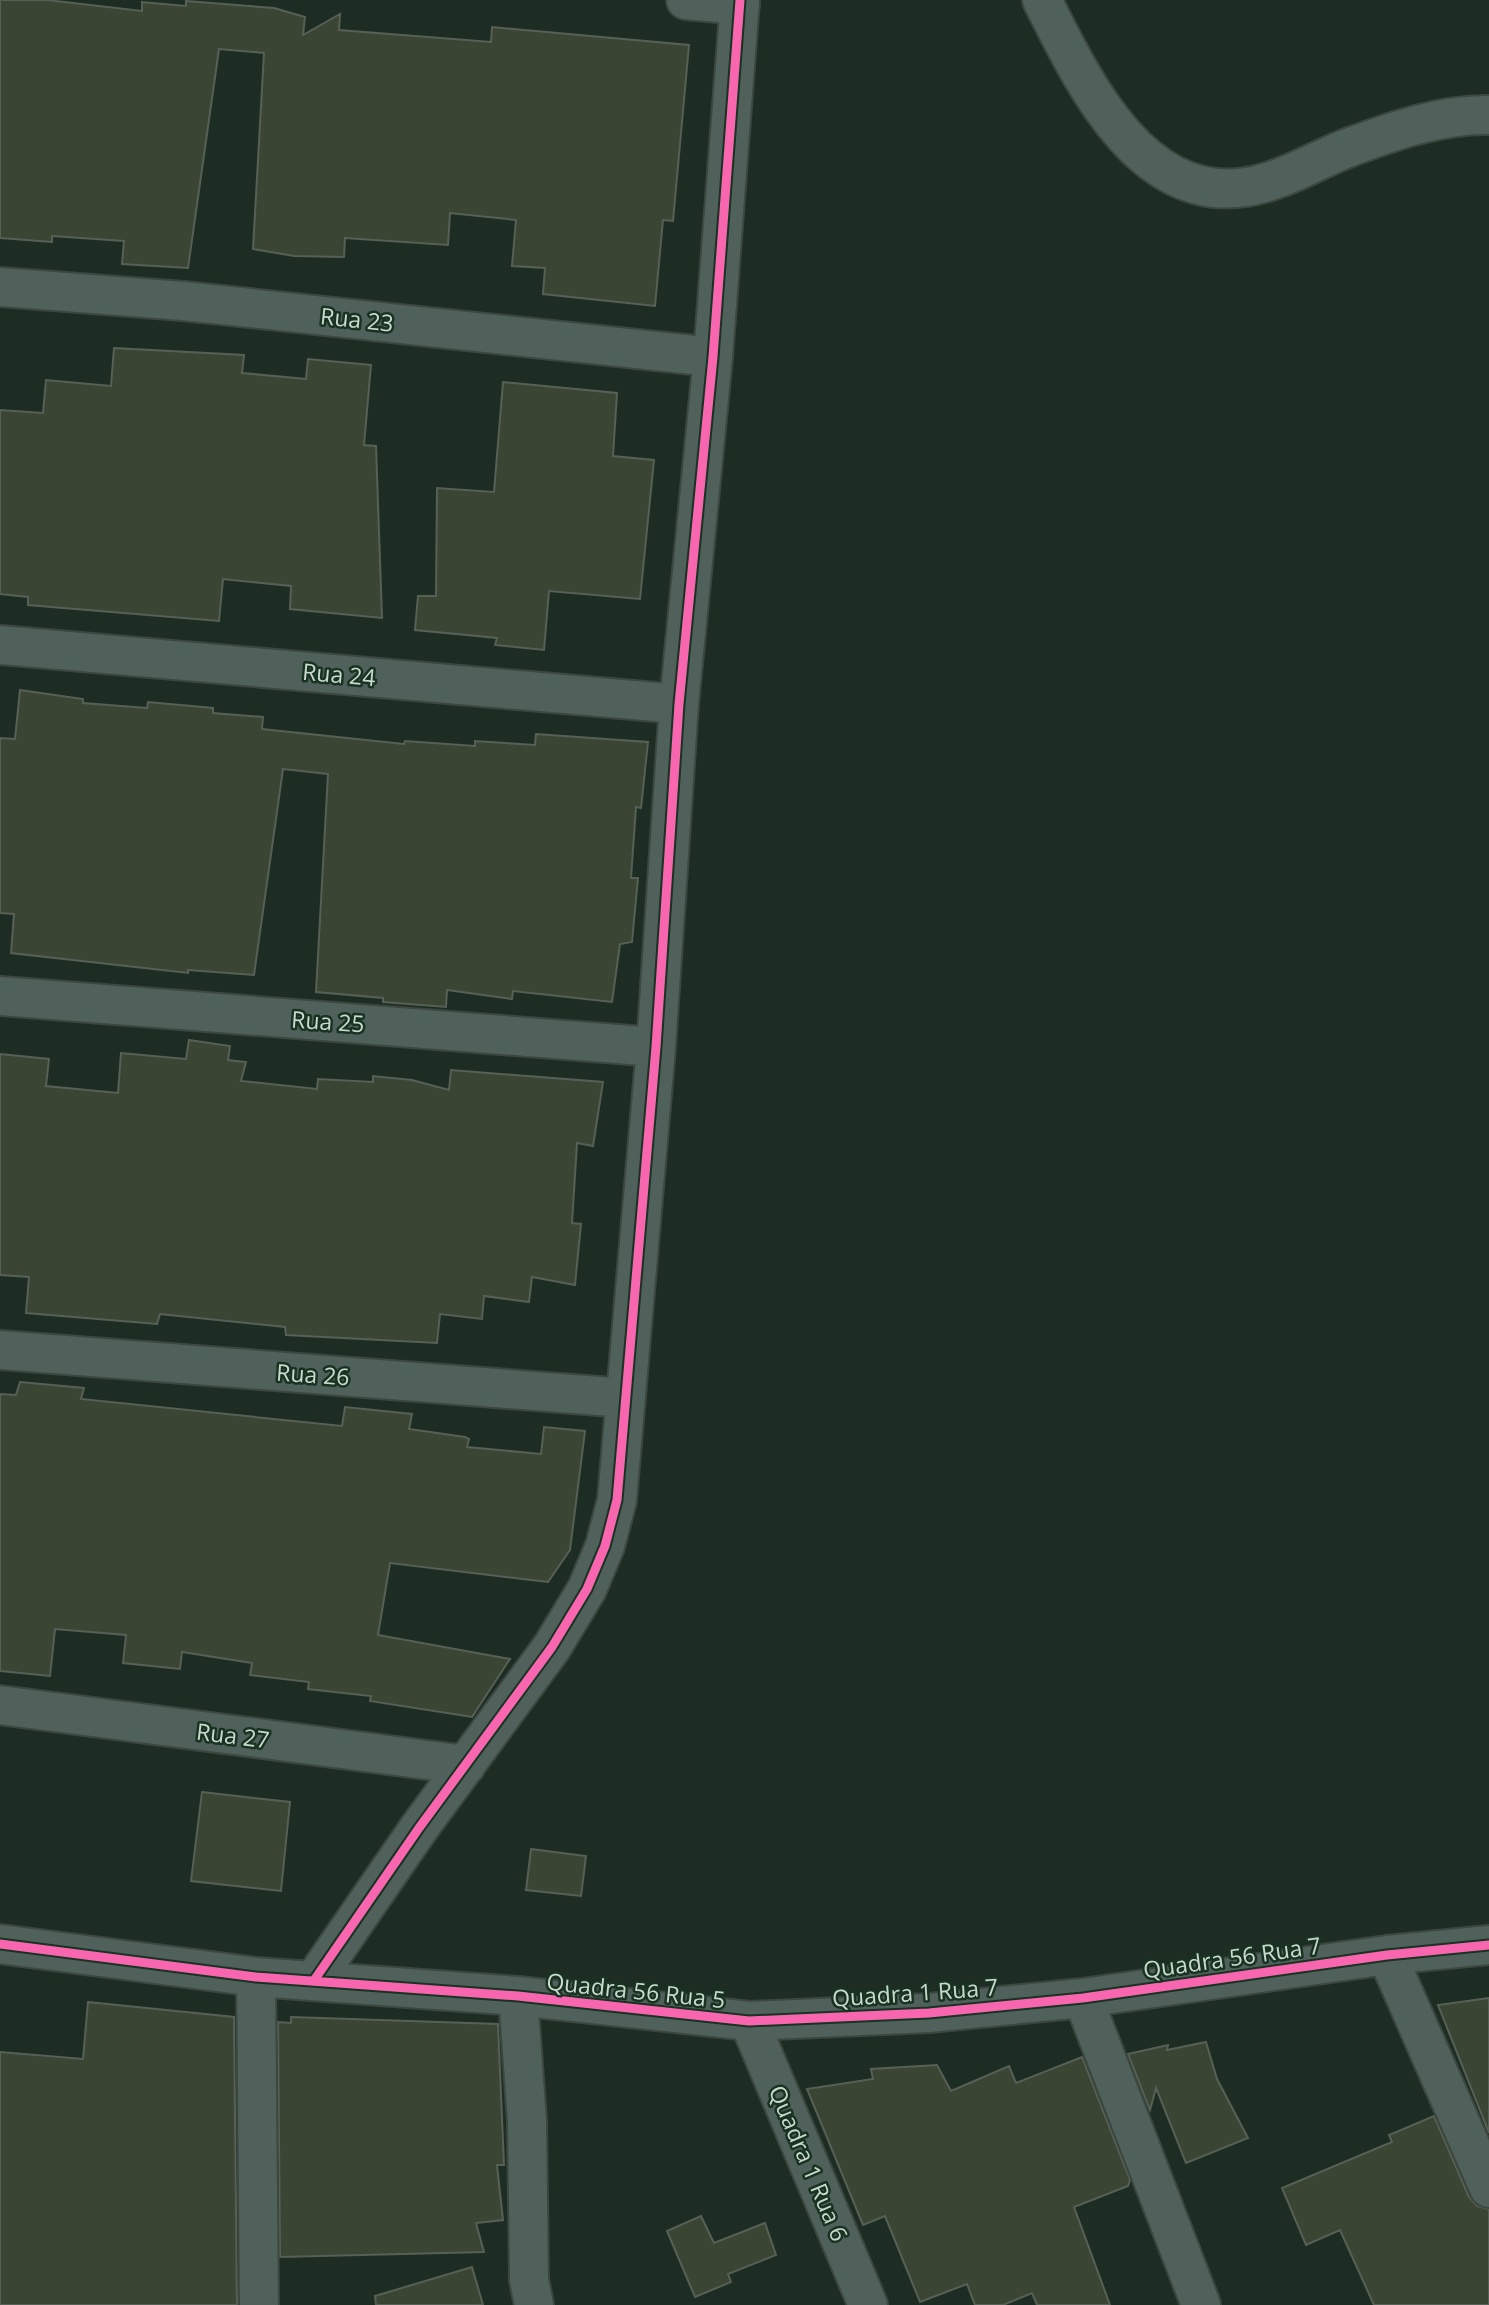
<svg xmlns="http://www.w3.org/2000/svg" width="1489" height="2305" viewBox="0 0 1489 2305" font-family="'Open Sans',sans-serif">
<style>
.building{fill:#3a4633;stroke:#576056;stroke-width:2}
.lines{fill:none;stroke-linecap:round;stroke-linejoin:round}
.minor-casing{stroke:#3b473f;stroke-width:42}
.minor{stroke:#50605b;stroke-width:38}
.cycleway-casing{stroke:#183321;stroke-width:13}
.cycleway{stroke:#f766af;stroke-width:9}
.labels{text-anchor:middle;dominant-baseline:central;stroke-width:5;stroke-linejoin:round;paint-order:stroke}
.street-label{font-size:23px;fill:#cad9ce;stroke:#183321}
</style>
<rect width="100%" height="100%" fill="#1e2d23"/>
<path class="building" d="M0 0H47L142 11V2L186 6V1L274 8 305 17 303 35 340 14 339 30 491 42 492 27 689 45 673 221 663 220 655 306 543 294 545 268 512 266 516 220 450 213 448 245 345 238 344 257 294 256 253 249 264 53 219 49 188 268 122 264 124 241 52 236V242L0 238Z
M114 348 244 355 242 373 306 379 308 359 371 365 364 445 376 446 382 618 290 609 291 586 223 579 219 621 28 605V597L0 594V410L43 413 46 380 111 386Z
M503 382 617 393 613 456 654 460 640 599 549 591 544 650 495 645 497 638 415 630 418 596H436L437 488 494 492Z
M20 690 83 699V703L147 708 148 702 213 708V713L263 717 262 729 404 744 405 741 475 746V741L535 745 536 734 648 742 641 808 636 807 631 878H638L632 942 620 944 612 1002 513 991 512 999 447 990 446 1007 383 1002V998L316 992 328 774 283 769 254 975 188 970V973L11 953 14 914 0 913V738L15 739Z
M189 1040 230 1046 228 1060 246 1062 241 1081 317 1089 318 1079 373 1082V1076L412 1080 449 1090 451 1070 603 1082 593 1146 577 1143 572 1223 581 1224 575 1285 532 1277 529 1302 484 1296 482 1319 440 1314 437 1343 286 1335 285 1327 160 1314 157 1324 26 1313 29 1277 0 1275V1054L49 1059 46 1086 118 1093 121 1053 186 1059Z
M20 1382 84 1388 81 1399 342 1426 345 1407 412 1414 409 1429 465 1437 469 1439 467 1447 541 1454 544 1427 585 1431 570 1550 548 1582 390 1563 378 1635 510 1659 472 1717 370 1701 371 1696 308 1689 309 1682 250 1675 252 1663 182 1652 180 1669 123 1663 126 1635 55 1629 50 1676 0 1671V1394L16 1395Z
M202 1792 290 1802 281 1891 191 1881Z
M531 1849 586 1856 581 1896 526 1890Z
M1489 1998V2133L1438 2005Z
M88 2002 234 2017 237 2305H0V2052L83 2059Z
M291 2017 498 2024 504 2165H497L503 2220 476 2223 484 2252 280 2257 278 2022 291 2023Z
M1206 2042 1217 2079 1248 2138 1186 2163 1156 2088 1150 2110 1128 2054 1168 2045 1167 2050Z
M1082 2057 1130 2180 1128 2186 1074 2207 1110 2305H1037L1032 2293 1003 2305H975L967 2284 920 2302 885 2216 863 2225 807 2089 873 2079 871 2069 937 2065 951 2091 1009 2066 1016 2083Z
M1434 2116 1469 2197 1477 2206 1489 2209V2305H1374L1340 2230 1306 2245 1282 2188 1392 2142 1389 2135Z
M701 2216 714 2243 765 2223 776 2255 728 2274 731 2282 695 2297 667 2231Z
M472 2267 483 2305H376L375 2296Z"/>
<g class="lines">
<g class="minor-casing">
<path id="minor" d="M686 0 740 5
M1042 0C1081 77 1139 204 1246 187 1280 182 1313 162 1345 149 1390 132 1440 114 1489 115
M0 287 183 301 713 357
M0 645 679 704
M0 996 656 1047
M0 1350 625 1398
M0 1705 466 1765
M0 1944 256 1977 518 1996 749 2021 929 2013 1083 1998 1387 1955 1489 1945
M1387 1955 1489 2188
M256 1977 259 2305
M315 1979 419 1828 552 1647 587 1589 605 1546 617 1500 656 1047 679 704 713 357 740 0
M518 1996 527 2121 529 2280 534 2305
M1083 1998 1201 2305
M749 2021 868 2305"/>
</g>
<use href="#minor" class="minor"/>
<g class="cycleway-casing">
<path id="cycleway" d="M0 1944 256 1977 518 1996 749 2021 929 2013 1083 1998 1387 1955 1489 1945
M315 1979 419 1828 552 1647 587 1589 605 1546 617 1500 656 1047 679 704 713 357 740 0"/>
</g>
<use href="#cycleway" class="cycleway"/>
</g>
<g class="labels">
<g class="street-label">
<text transform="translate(357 319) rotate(6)">Rua 23</text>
<text transform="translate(339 674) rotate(5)">Rua 24</text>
<text transform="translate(328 1021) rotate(4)">Rua 25</text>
<text transform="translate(313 1374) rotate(4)">Rua 26</text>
<text transform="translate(233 1735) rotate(7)">Rua 27</text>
<text transform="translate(1232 1957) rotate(-8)">Quadra 56 Rua 7</text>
<text transform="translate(636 1990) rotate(6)">Quadra 56 Rua 5</text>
<text transform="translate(915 1992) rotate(-4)">Quadra 1 Rua 7</text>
<text transform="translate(809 2163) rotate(67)">Quadra 1 Rua 6</text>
</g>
</g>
</svg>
